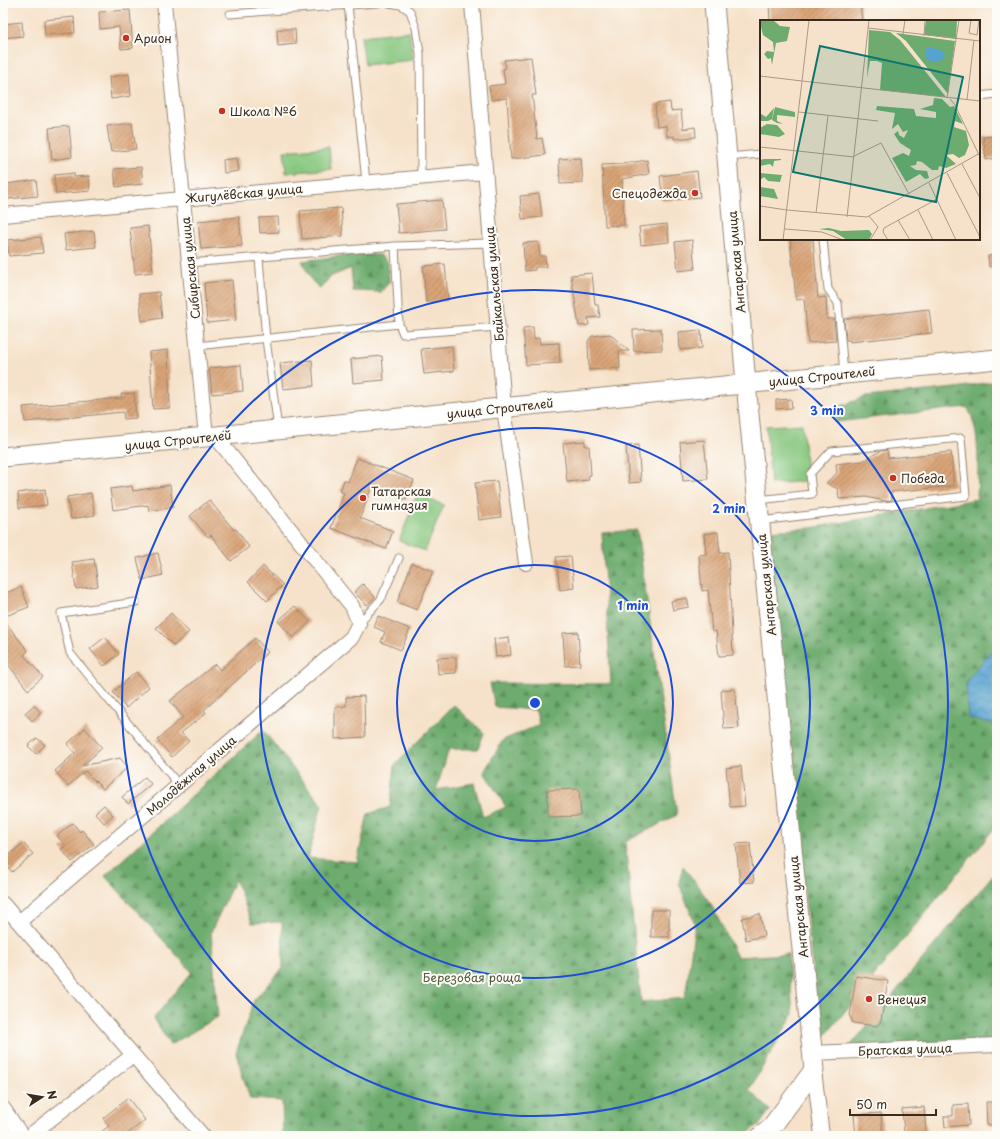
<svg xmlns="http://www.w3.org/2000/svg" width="1000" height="1139" viewBox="0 0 1000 1139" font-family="'Playpen Sans',sans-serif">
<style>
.forest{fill:url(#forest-firs);stroke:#546b46}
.park{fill:#87c77f;stroke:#61784e}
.water{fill:url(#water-waves);stroke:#486676}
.building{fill:url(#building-hatch)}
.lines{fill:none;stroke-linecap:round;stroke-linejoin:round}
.lane-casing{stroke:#988674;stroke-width:9}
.street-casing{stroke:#988674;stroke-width:16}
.secondary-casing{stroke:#988674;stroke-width:21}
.lane{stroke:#fff;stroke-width:7}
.street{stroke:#fff;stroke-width:14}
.secondary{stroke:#fff;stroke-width:19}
.ring{fill:none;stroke:#1d4ed8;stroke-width:2}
.poi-dot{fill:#c8321e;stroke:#fdfcf7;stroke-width:1.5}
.labels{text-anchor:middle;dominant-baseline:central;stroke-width:4;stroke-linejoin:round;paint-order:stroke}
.poi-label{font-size:12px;fill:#3b2a1e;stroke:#fdfcf7;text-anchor:start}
.street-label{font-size:12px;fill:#3b2a1e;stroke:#fdfcf7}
.park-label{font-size:12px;fill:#52593b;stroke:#fdfcf7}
.inset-road{fill:none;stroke:#ab9885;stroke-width:1}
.view{fill:#0f766e;fill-opacity:0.15;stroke:#0f766e;stroke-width:2}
.inset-edge{fill:none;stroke:#3b2a1e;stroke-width:2}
.centre{fill:#1d4ed8;stroke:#fdfcf7;stroke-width:2}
.ring-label{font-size:12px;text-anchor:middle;font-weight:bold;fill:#1d4ed8;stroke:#fdfcf7;stroke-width:4;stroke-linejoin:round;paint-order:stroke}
</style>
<defs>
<pattern id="forest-firs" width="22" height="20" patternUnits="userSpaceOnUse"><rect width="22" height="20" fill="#6dac6e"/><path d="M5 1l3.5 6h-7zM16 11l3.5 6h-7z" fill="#5b8c5a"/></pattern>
<pattern id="water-waves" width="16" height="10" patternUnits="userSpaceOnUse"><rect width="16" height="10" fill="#56a3cf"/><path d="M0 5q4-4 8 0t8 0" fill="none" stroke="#4885a7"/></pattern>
<pattern id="building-hatch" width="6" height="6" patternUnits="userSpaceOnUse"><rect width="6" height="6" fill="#d9a478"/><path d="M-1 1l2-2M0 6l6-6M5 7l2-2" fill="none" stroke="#b18662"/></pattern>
</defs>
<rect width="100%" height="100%" fill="#fdfcf7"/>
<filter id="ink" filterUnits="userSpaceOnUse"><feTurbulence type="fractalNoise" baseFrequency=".025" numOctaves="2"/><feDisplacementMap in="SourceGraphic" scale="8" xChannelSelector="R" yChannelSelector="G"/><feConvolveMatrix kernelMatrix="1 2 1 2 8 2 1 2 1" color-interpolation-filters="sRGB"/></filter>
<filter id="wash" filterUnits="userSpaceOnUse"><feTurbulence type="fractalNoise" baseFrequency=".012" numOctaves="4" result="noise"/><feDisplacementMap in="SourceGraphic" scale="16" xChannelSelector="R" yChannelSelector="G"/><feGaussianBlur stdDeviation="0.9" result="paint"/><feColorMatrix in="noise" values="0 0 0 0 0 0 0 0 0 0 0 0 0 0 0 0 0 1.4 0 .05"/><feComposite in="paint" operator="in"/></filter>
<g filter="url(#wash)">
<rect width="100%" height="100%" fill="#f6e2ca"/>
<path class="forest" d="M355 254 380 255 388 262 389 282 381 292 353 291 351 268 330 277 320 289 312 281 302 261Z
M997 381V650L990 652 995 723 997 725V825L820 1042 767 531 811 528 977 499C978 474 981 428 967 407L836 422 835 408 866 397 956 388Z
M637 530 677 815 625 842 641 1002 685 998 695 924 679 883 683 866 711 904 737 957 788 954 793 1015 749 1090 770 1110 760 1124 744 1136H281L283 1132 282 1101 250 1099 236 1053 254 1000 283 968 282 922 252 923 235 879 211 932 218 1017 170 1045 154 1018 192 972 105 876 263 730 322 805 308 858 357 862 368 814 390 807 395 764 454 705 484 733 478 749H449L436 790 474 783 483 817 506 807 484 772 503 740 539 725 536 710 495 707 490 683 611 684 602 533Z
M997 870V1040L846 1051Z"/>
<path class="park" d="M409 31 413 60 365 65 361 36Z
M329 147 331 169 286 173 284 151Z
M802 424 808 481 771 484 766 426Z
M417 495 444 505 425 551 399 541Z"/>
<path class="water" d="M997 650V725L968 718 966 682 990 652Z"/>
<g id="blocks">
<path class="building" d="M769 3H860L862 21H770Z
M130 10 133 48 121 49 119 27 100 29 99 12Z
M74 17 75 33 45 35 44 20Z
M22 22 23 36 3 38V24Z
M285 29H295L296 44 278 46 277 30Z
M531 57 536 95H532L537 139 542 138 545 155 511 159 507 98 491 100 489 86 505 84 503 69 506 68 504 60Z
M129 74 131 96 111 99 109 77Z
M670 102 671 111 681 110 683 129 695 127 696 137 674 139V136L667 137 666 126 657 127 655 104Z
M132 123 136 149 111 152 107 126Z
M69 126 72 157 52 160 49 128Z
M997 136V158L986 160 983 137Z
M237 158 239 171 224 173 223 160Z
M581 158 583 183 560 184 559 159Z
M647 160 649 174 622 179 624 225 605 226 602 165 622 164Z
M141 167 143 184 116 187 114 169Z
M697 171 700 197 663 201 660 176Z
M74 173V177L89 176 90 191 56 194 54 175Z
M36 180 38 196 8 199 6 184Z
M539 194 542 217 522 219 520 196Z
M442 200 445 229 399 233 396 204Z
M341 208 343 236 302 239 300 211Z
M239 217 242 246 201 249 198 221Z
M278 217 279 232 260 233 259 218Z
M667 224 669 242 641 245 639 227Z
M148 226 153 272 135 274 130 228Z
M94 231 96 247 66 250 64 234Z
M41 237 43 253 9 256 7 240Z
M790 239H813L818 298 826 297 827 319H834L836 341 808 343 804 299 796 300Z
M692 240 695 269 678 271 675 242Z
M538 242 540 256H545L546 267H535V270L525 271 523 243Z
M997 255V266L989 267 988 256Z
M445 264 448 300 426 302 423 266Z
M592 273 595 305H598L600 317 588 318 589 325 579 326 571 275Z
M232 280 236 320 207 323 204 283Z
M159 292 162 318 142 321 139 294Z
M929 309 932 333 850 342V340H846L844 319Z
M533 327 534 339 539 338 540 344 559 343 560 363 526 365 523 328Z
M661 329 662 350 634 351 633 330Z
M701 330 702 348 680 350 679 332Z
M610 334 629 351H619L620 368 589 370 588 341 592 336Z
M452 346 454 371 424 374 421 349Z
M168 350 170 408 153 409 149 352Z
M382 356 384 380 353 383 351 359Z
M312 360 314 386 283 389 280 363Z
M241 365 243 391 212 394 209 368Z
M134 393 136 418 124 419 123 412 25 422 23 407 122 398 121 394Z
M791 399 792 408 776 409V400Z
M704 440 708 479 683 481 680 442Z
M585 441V446H589L591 475 588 476 589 480 567 482 563 443Z
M638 445 641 482 629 483 626 446Z
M887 450 888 458 951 452 954 486 891 492 892 500 885 501 866 497 839 499 838 489 826 483 837 473 836 464 863 461 880 451Z
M357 458 414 480 406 500 372 486 360 518 393 531 386 549 331 528 344 493 340 491 344 480 348 482Z
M497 481 501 517 479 520 475 483Z
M170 485 173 507 149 511 148 505 113 510 110 489 132 486 133 491Z
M45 489 47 505 19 508 18 493Z
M91 493 95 515 71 519 67 497Z
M209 500 234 530 236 529 249 547 231 561 211 535 208 537 190 516Z
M718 532 720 553 728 552 733 655 719 656 716 631 712 632 708 590 702 591 699 555 706 554 704 534Z
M158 553 163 575 142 580 137 558Z
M571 556 574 588 560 590 556 557Z
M94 559 98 586 76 589 72 562Z
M412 563 433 571 417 610 397 602Z
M263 566 283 585 267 601 248 582Z
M363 584 375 597 367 605 354 592Z
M21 587 29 607 3 617V594Z
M687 598 689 607 673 610 671 601Z
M295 606 310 622 293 638 278 621Z
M171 613 189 632 174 646 156 628Z
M378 616 410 629 401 650 381 642 385 632 374 627Z
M3 619 28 651 24 655 43 677 28 690 3 658Z
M578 632 580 665 565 666 563 633Z
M105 637 119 654 104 666 90 649Z
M509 637 511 655 496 657 494 639Z
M255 638 268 652 204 710 206 713 181 733 189 741 172 757 157 740 183 717 170 701 215 664 220 670Z
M456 657V673L438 674 437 658Z
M136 672 149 687 126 708 113 692Z
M735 689 739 728 724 729 721 690Z
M364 696 365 737 335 739V707L346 706V697Z
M34 705 41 713 32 721 25 713Z
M85 728 102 748 82 766 120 758 128 767 103 789 85 771 68 786 55 771 75 753 67 744Z
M37 738 45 745 36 754 28 746Z
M741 766 745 806 730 807 726 768Z
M145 777 151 784 128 804 122 797Z
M579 789 581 816 548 817 547 790Z
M104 805 113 815 104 823 95 813Z
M73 823 80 832 82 830 94 844 72 862 61 849 66 846 57 836Z
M23 843 33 854 12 872 3 861Z
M750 843 754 882 740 883 736 844Z
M651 910H669V937H651Z
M760 914 764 936 746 940 742 918Z
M856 976 888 981 881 1021 877 1026 853 1023 850 1016Z
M128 1098 145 1120 125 1136H96L109 1126 103 1118Z
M986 1102H997V1125H987Z
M968 1104 969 1125 945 1127 944 1116H953V1105Z
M924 1107 926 1131 904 1133 902 1109Z
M881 1113 883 1136H856L854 1115Z"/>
</g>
</g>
<g filter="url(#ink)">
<use href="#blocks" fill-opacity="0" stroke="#988674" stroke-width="1"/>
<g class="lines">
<g class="lane-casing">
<path id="lane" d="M389 3 401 5 410 11 416 28 420 53 421 177
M348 5 366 182
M230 14 378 3
M979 96 997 94
M728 157 761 154
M823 239 828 289 838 303 844 374
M259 259 266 339 278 429
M189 263 395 246 490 243
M399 324 403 334 498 327
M197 346 399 324 395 246
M758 500 812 494 810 474 831 451 961 438 966 496 760 521
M136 602 61 613 70 653 179 785
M359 623 381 599 399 558"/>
</g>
<g class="street-casing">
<path id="street" d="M164 3 206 437
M472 3 504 408 526 563
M3 215 484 172
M3 904 203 1136
M19 922 352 637 359 623 352 606 215 436
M812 1053 997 1045
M814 1070 822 1136
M3 1108 22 1136
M29 1136 133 1055"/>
</g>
<g class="secondary-casing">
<path id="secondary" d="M714 3 746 384 814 1070 770 1129 761 1136
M3 457 997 359"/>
</g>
<use href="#lane" class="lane"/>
<use href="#street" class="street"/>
<use href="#secondary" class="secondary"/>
</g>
</g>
<g class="ring">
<circle cx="535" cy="703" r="138"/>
<circle cx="535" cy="703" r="275"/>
<circle cx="535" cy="703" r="413"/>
</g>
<g class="poi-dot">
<circle cx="126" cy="38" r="4"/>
<circle cx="222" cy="111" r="4"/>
<circle cx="695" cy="193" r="4"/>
<circle cx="893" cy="478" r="4"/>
<circle cx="363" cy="498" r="4"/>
<circle cx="869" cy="999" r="4"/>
</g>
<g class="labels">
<g class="poi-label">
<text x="134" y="38">Арион</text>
<text x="230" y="111">Школа №6</text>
<text x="687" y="193" text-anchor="end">Спецодежда</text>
<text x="901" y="478">Победа</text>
<text x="371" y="491">Татарская<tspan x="371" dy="14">гимназия</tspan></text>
<text x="877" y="999">Венеция</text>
</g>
<g class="street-label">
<text transform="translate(244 193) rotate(-5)">Жигулёвская улица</text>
<text transform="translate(736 262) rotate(-95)">Ангарская улица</text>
<text transform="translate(190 268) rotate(-96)">Сибирская улица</text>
<text transform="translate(494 284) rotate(-95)">Байкальская улица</text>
<text transform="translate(822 376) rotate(-6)">улица Строителей</text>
<text transform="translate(500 408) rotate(-6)">улица Строителей</text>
<text transform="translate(178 440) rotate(-6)">улица Строителей</text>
<text transform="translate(766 585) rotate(-96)">Ангарская улица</text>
<text transform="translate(191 775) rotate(-41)">Молодёжная улица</text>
<text transform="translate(798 907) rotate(-96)">Ангарская улица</text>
<text transform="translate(905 1049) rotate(-2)">Братская улица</text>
</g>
<g class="park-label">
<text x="472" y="977">Березовая роща</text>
</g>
</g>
<g transform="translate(760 20)">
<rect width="220" height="220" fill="#f6e2ca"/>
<path d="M0 0H13L20 6 30 7 27 21 16 23 12 45 11 38 8 39 4 34 7 31 14 32 13 22 3 15 1 7 0 13ZM166 0H197L196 19 164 15ZM109 10 130 12 140 20 186 77 120 70 122 43 117 41H110L107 58ZM136 13 195 21 188 74 146 21ZM174 78 182 79 190 87 194 86 203 104 195 101 194 107 206 111 209 125 205 135 199 138 193 134 186 135 196 144 186 148 179 146 178 150H172L162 142 157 141 156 145 150 146 156 150 167 151 169 158 165 159 160 154 146 162 132 138 143 133 149 136 151 130 140 123 134 114 138 111 139 115 144 118 148 110 143 112 138 104 132 109 135 93 116 90 117 86 154 89 156 96 176 98V92L160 89 173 85ZM0 86 1 94 6 97 14 88 12 99 8 101H1ZM15 87 35 92V97L17 95V101L23 104 17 103 12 100ZM7 104 17 105 25 114 19 117 0 114V108ZM4 139H21V140L14 141 13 147 10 144 0 146V140ZM0 153 22 155 20 162 8 161 4 157 0 160ZM0 167 14 169 18 179 0 176ZM69 208 81 211 109 210 112 214 109 220H87L73 211 59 209Z" fill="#6dac6e"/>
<path d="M169 27 181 30 185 35 183 40 170 42 165 36 166 29Z" fill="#56a3cf"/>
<path class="inset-road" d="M49 0 42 61 220 81M211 0 209 13 217 15 219 0M108 8 220 21M143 14 145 0M164 16 165 0M0 56 42 61 23 220M187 78 199 0M190 79 195 85 220 137M207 80 214 20M39 92 118 101M0 127 94 137M94 136 121 123 149 174M202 144 220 178M187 153 220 217M169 163 196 220M0 186 27 190M27 190 107 197 220 133M158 190 173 220M56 193 68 96M109 196 118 207M87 197 109 0M138 200 150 220M124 208 177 179M124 208 123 212 128 220M25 209 62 212 83 220M110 220 118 207"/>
<path class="view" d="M60 26 203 57 176 182 33 152Z"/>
<rect width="220" height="220" class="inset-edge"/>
</g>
<circle cx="535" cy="703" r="6" class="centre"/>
<g class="ring-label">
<text x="827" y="415">3 min</text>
<text x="729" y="513">2 min</text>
<text x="633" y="610">1 min</text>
</g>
<rect width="1000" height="1139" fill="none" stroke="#fdfcf7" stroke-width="16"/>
<g transform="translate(42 1097) rotate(78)" stroke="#fdfcf7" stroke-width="3" paint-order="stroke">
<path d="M0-3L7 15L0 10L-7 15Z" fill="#3b2a1e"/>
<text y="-6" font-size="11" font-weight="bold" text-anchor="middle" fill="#3b2a1e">N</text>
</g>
<path d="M850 1109v6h86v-6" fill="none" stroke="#3b2a1e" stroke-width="2"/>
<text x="856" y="1109" font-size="12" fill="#3b2a1e" stroke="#fdfcf7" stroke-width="3" paint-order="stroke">50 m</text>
</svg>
